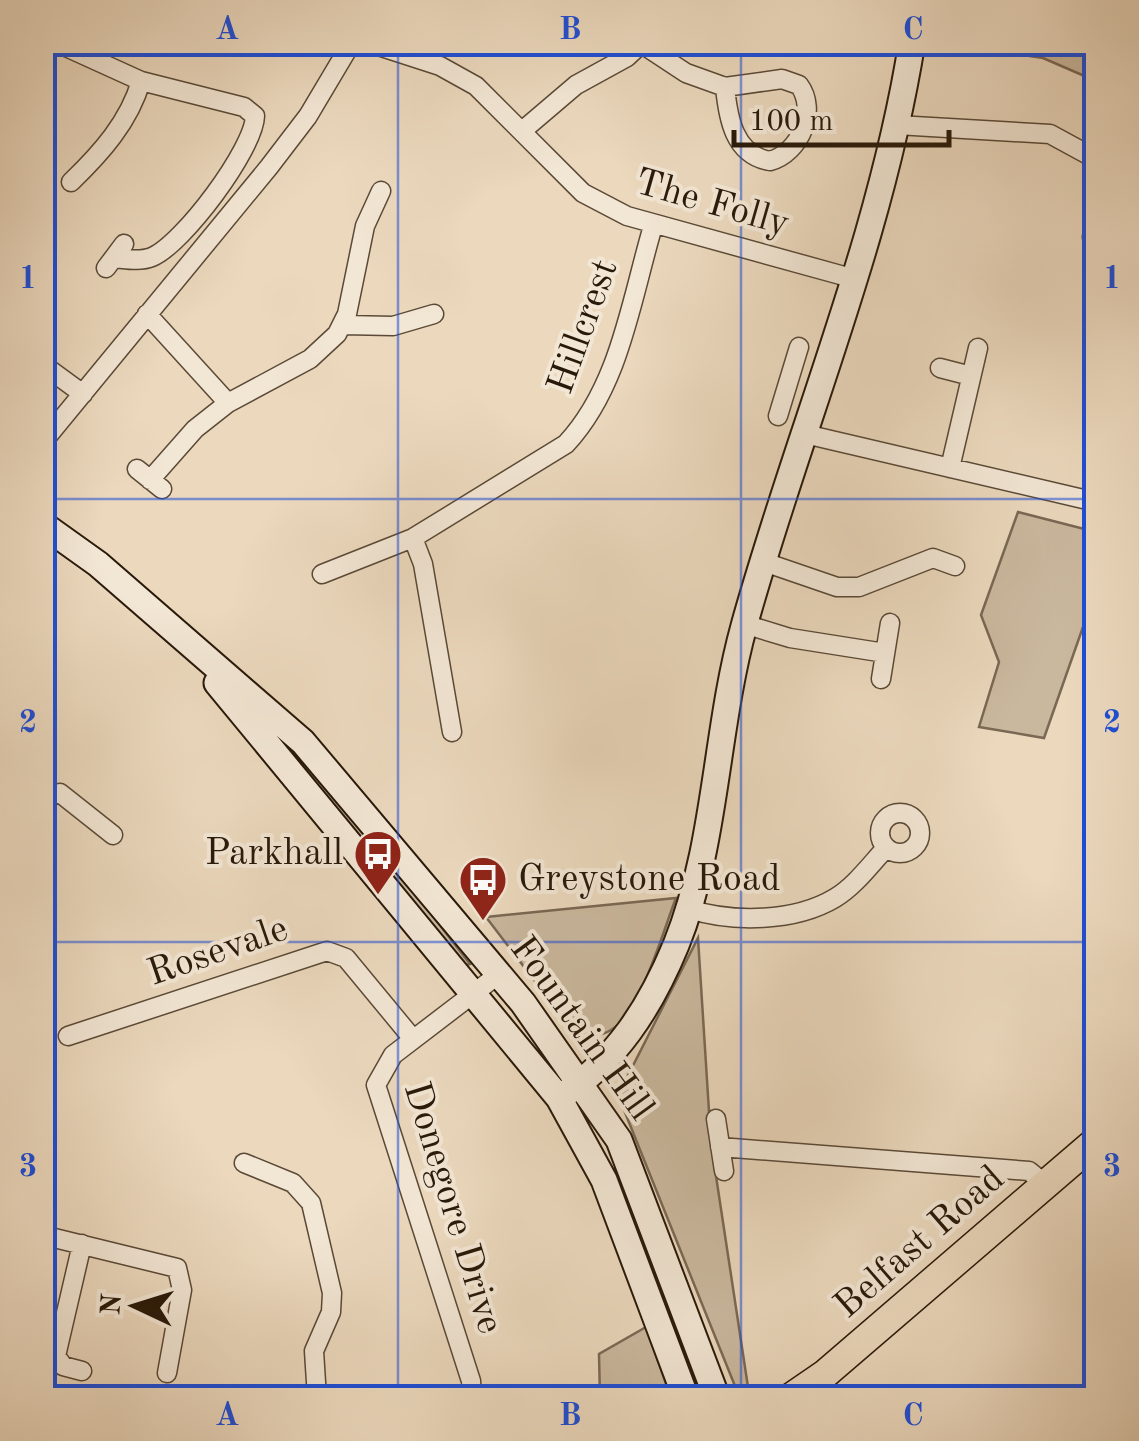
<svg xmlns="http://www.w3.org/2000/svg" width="1139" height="1441" viewBox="0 0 1139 1441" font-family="'Old Standard TT',serif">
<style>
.green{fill:#cab89e;stroke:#7a6854;stroke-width:2.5}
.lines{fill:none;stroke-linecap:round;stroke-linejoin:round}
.street-casing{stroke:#5a4936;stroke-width:21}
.secondary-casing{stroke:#291909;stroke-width:29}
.primary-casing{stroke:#291909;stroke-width:31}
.street{stroke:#f2e6d4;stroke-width:18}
.secondary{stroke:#f2e6d4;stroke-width:25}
.primary{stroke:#ebd8bd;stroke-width:28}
.rail{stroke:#291909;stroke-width:4;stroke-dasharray:18 18;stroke-linecap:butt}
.grid{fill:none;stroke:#1d4ed8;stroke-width:2.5;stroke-opacity:0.55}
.labels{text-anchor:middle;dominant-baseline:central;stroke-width:8;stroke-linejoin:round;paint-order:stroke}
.street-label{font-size:38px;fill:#291909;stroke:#f2e6d4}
.poi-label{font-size:38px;fill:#291909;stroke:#f2e6d4;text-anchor:end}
.neatline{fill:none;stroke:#1d4ed8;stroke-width:4}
.grid-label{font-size:32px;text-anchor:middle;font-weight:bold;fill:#1d4ed8}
</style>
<rect width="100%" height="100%" fill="#ebd8bd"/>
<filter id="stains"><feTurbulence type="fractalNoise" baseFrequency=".002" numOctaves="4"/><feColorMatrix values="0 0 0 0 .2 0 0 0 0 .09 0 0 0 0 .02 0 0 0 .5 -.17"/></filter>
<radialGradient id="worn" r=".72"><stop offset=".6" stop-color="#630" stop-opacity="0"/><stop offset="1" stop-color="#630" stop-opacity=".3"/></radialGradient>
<path class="green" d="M939 43H1096V81L1043 58Z
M1018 512 1096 532V590L1044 738 979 727 999 662 981 615Z
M244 697 332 786 470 964 463 966Z
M676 898C663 931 641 1012 611 1030 599 1038 585 1034 573 1031L486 917Z
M698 938 711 1143 748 1387 746 1396H739L618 1095Z
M646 1327 671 1398H600L599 1354Z"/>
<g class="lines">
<g class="street-casing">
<path id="street" d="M55 42 141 81 244 107 255 116C254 149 183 244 152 257 140 262 126 259 114 258
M366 42 440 66 476 86 583 193 627 216 855 279
M642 44 686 73 725 87C728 118 734 155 770 161 800 153 818 110 799 85L782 79 725 87
M897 125 1050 134 1096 159
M522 131 576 85 627 57 643 42
M71 182C101 153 129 122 141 81
M1096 225 1092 237 1096 248
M106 268 124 244
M147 314 228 403 310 359 337 334 347 314 365 226 381 191
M344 325 393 326 434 314
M42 364 83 394
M940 368 971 376
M778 416 799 347
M805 434 1096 502
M42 443 269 167 308 116 352 42
M950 468 978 348
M137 469 162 489
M150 480 195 429 228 403
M413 538 423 564 452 732
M764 562 837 587H859L933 558 955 566
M322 574 413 538 566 444C620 386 631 300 653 226
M744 624 790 638 885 653
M881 679 890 623
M42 797 60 793 113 835
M880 833a20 20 0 1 1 40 0a20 20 0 1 1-40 0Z
M689 909C733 923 795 922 835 898 855 886 870 865 886 848
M68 1036 327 951 346 958 413 1039
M716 1119 724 1171
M720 1147 1029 1171 1045 1184
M244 1163 293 1183 311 1203 332 1293 331 1312 314 1351 317 1398
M42 1235 177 1268 182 1290 167 1373
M82 1244 56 1356 63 1366 82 1371
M472 1398 471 1381 376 1085 393 1055 499 974"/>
</g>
<g class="secondary-casing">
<path id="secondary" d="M42 524 98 564 303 742 523 1003 619 1140 717 1398
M217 683 559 1098 604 1180 686 1398
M559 1098C616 1061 650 1008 676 945 717 844 715 731 744 626 798 431 880 244 912 42"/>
</g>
<g class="primary-casing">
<path id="primary" d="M790 1398 825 1374 1096 1141"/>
</g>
<use href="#street" class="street"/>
<use href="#secondary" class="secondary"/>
<use href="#primary" class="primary"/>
<path class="rail" d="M1056 1398 1096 1377"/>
</g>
<path class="grid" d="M398 42V1398M741 42V1398M42 499H1096M42 942H1096"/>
<defs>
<g id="bus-pin" transform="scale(2.5)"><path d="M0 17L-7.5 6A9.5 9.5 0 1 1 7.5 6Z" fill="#8f2418" stroke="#f2e6d4"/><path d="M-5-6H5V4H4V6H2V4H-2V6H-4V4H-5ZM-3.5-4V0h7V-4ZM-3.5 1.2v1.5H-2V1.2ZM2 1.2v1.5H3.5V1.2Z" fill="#fff"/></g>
</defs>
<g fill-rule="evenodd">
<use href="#bus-pin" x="378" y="854"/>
<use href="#bus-pin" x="483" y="880"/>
</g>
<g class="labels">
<g class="street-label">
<text transform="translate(712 204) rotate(16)">The Folly</text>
<text transform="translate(584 327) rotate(-70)">Hillcrest</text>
<text transform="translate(218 952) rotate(-19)">Rosevale</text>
<text transform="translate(581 1029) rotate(54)">Fountain Hill</text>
<text transform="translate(452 1208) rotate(73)">Donegore Drive</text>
<text transform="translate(920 1243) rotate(-41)">Belfast Road</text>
</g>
<g class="poi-label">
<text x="343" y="854">Parkhall</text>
<text x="518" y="880" text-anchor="start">Greystone Road</text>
</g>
</g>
<rect width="1139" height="1441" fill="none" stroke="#ebd8bd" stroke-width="110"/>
<g transform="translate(135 1306) rotate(274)" stroke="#f2e6d4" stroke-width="8" paint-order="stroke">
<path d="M0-8L18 38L0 25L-18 38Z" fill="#291909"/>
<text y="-15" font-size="28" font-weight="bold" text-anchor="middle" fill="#291909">N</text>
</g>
<path d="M734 130v15h215v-15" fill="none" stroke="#291909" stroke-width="5"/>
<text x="749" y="130" font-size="30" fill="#291909" stroke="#f2e6d4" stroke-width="8" paint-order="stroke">100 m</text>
<rect x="55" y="55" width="1029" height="1331" class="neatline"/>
<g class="grid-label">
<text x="227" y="39">A</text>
<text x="570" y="39">B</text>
<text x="913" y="39">C</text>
<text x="28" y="288">1</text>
<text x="1112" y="288">1</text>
<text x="28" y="732">2</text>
<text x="1112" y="732">2</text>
<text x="28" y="1176">3</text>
<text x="1112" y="1176">3</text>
<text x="227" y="1425">A</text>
<text x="570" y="1425">B</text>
<text x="913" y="1425">C</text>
</g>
<rect width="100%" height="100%" filter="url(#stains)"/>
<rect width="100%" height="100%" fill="url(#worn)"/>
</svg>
